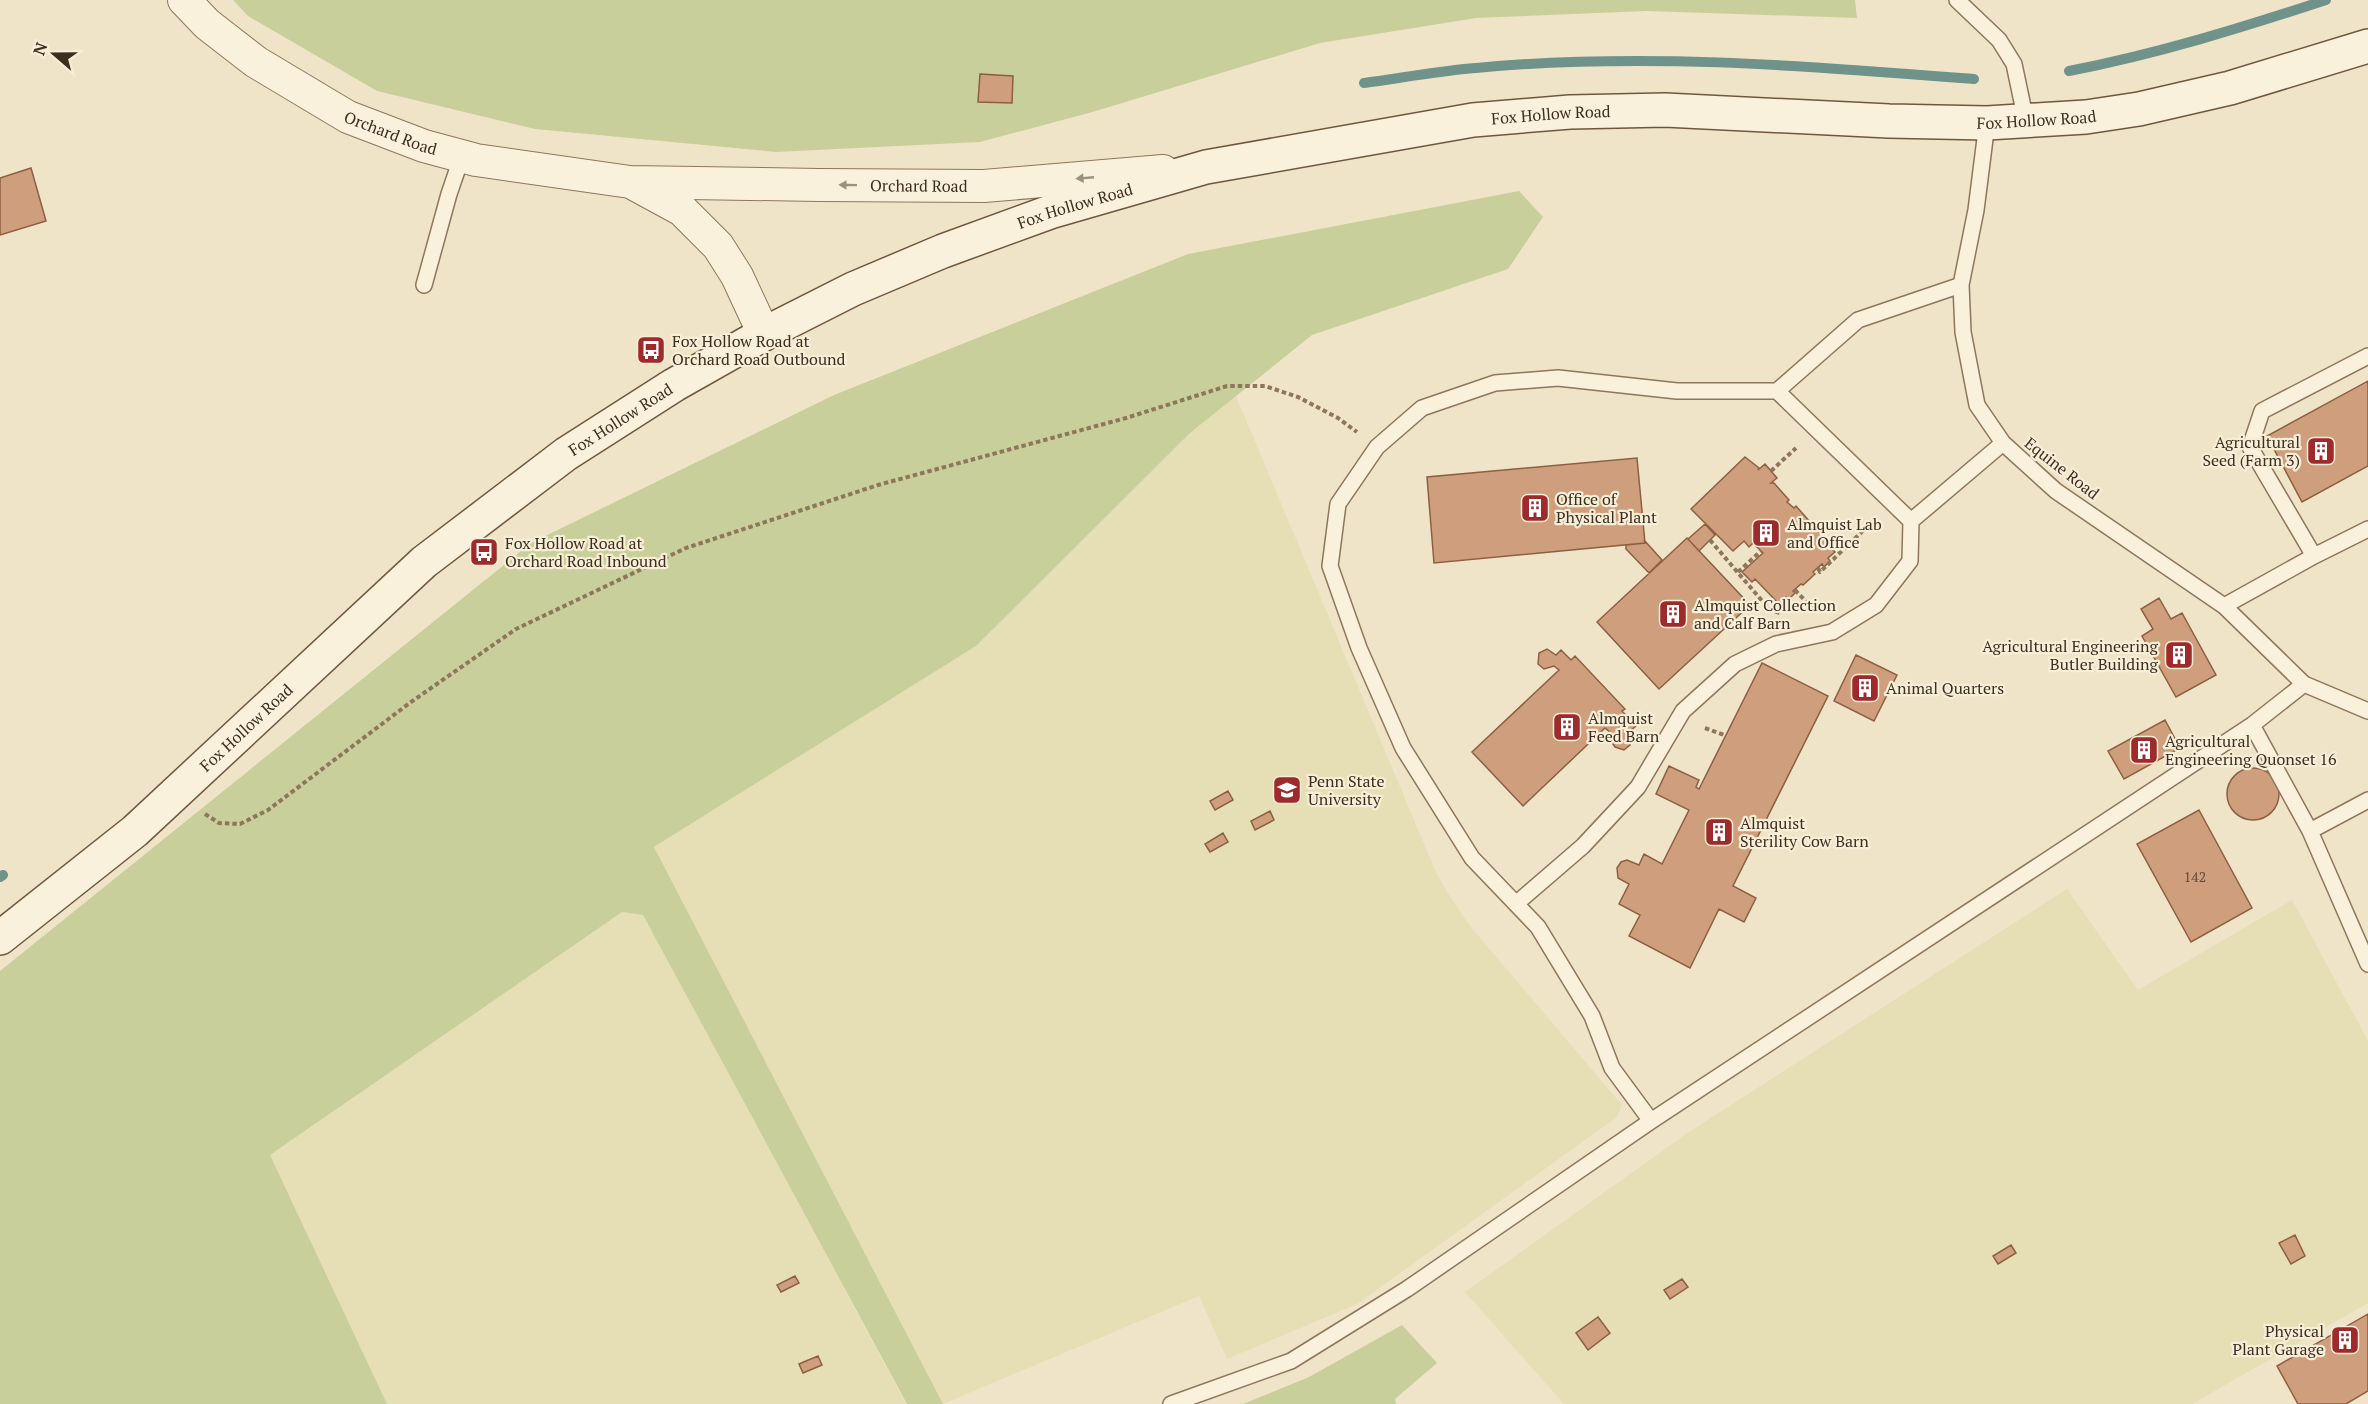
<svg xmlns="http://www.w3.org/2000/svg" width="2368" height="1404" viewBox="0 0 2368 1404" font-family="'PT Serif',serif">
<style>
.farmland{fill:#e6deb5}
.green{fill:#c9cf9b}
.lines{fill:none;stroke-linecap:round;stroke-linejoin:round}
.stream{stroke:#6f938a;stroke-width:10}
.building{fill:#cf9f7d;stroke:#8d5f41;stroke-width:1.5}
.lane-casing{stroke:#8d765c;stroke-width:18}
.street-casing{stroke:#8d765c;stroke-width:34}
.secondary-casing{stroke:#6f573f;stroke-width:36}
.path{stroke:#8d765c;stroke-width:4;stroke-dasharray:4.5 3;stroke-linecap:butt}
.lane{stroke:#faf1dc;stroke-width:15}
.street{stroke:#faf1dc;stroke-width:32}
.secondary{stroke:#faf1dc;stroke-width:33}
.oneway{fill:#9c907e}
.labels{text-anchor:middle;dominant-baseline:central;stroke-width:4.5;stroke-linejoin:round;paint-order:stroke}
.number-label{font-size:14px;fill:#624a37}
.street-label{font-size:16px;fill:#3d2e20;stroke:#f7eed8}
.poi-label{font-size:16px;fill:#3d2e20;stroke:#f7eed8;text-anchor:start}
</style>
<rect width="100%" height="100%" fill="#f0e4c8"/>
<path class="farmland" d="M1236 396 1435 870 1449 895 1470 926 1622 1105 1617 1117 1357 1304 1227 1359 1199 1296 943 1404 654 847 976 646 1190 433Z
M2067 889 2138 990 2292 900 2368 1041V1303L2192 1404H1564L1465 1292 1686 1134Z
M622 912 643 915 651 929 906 1404H387L270 1155Z"/>
<path class="green" d="M233 0H1855L1857 18 1647 11 1476 18 1320 43 1096 111 980 142 776 152 535 129 377 91 248 16Z
M1519 191 1543 217 1508 269 1312 335 1190 433 976 646 654 847 943 1404H907L643 915 622 912 270 1155 387 1404H0V971L531 543 834 395 1188 254Z
M1402 1325 1437 1363 1395 1399 1396 1404H1243L1309 1377Z"/>
<g class="lines">
<path class="stream" d="M2069 71C2157 54 2241 28 2326 0
M1364 83C1401 78 1438 71 1476 68 1642 52 1809 66 1974 79
M0 877 3 875"/>
</g>
<path class="building" d="M980 74 1013 76 1012 103 978 102Z
M31 168 46 221 0 235V178Z
M2368 381V466L2302 502 2267 436Z
M1745 457 1759 468 1758 470 1765 464 1777 478 1771 483H1774L1789 500 1787 502 1794 508 1796 506 1811 523 1809 525 1814 530 1816 528 1831 545 1830 547 1835 552 1828 558 1830 561 1824 567 1822 564 1813 572 1815 574 1803 585 1801 584 1793 591 1795 593 1788 600 1786 597 1779 604 1755 579 1752 582 1742 572 1763 553 1753 543 1749 547 1744 541 1733 551 1691 509Z
M1637 458 1645 543 1434 563 1427 477Z
M1705 524 1715 535 1699 551 1688 539Z
M1687 538 1750 605 1659 689 1597 622Z
M1644 540 1662 560 1649 573 1626 549V545L1645 543Z
M2159 598 2171 619 2182 613 2216 675 2176 697 2142 636 2153 629 2141 609Z
M1547 649 1556 655 1561 650 1571 660 1575 656 1625 709 1622 711 1636 726 1629 732 1632 737 1630 745 1624 750 1615 747 1611 741 1613 735 1605 728 1523 806 1472 752 1559 670 1554 666 1544 669 1538 664 1539 653Z
M1856 655 1897 675 1874 721 1834 701Z
M1762 663 1828 696 1733 886 1756 898 1744 922 1719 909 1690 968 1629 936 1640 915 1619 904 1629 884 1618 878 1617 868 1621 862 1627 860 1639 865 1644 854 1662 864 1689 810 1656 794 1669 766 1699 780 1696 787 1699 789Z
M2165 720 2180 748 2124 779 2108 751Z
M2227 794a26 26 0 1 1 52 0a26 26 0 1 1-52 0Z
M1228 791 1233 800 1215 810 1210 801Z
M2199 810 2252 908 2191 942 2137 844Z
M1270 811 1274 820 1255 830 1251 821Z
M1223 833 1228 842 1210 852 1205 844Z
M2295 1235 2305 1256 2291 1264 2279 1243Z
M2011 1245 2016 1253 1998 1264 1993 1256Z
M795 1276 799 1283 781 1292 777 1285Z
M1682 1279 1688 1287 1670 1299 1664 1290Z
M2368 1314V1391L2346 1404H2298L2277 1366Z
M1598 1317 1610 1333 1588 1350 1576 1333Z
M818 1356 822 1365 803 1373 799 1364Z"/>
<g class="lines">
<g class="lane-casing">
<path id="lane" d="M1957 0 1999 40 2014 64 2026 121
M1987 123 1976 210 1961 285 1963 332 1977 405 2003 443 2056 491 2224 606 2304 684 2368 711
M424 285 449 194 462 156
M1961 285 1858 320 1777 391 1911 521 2003 443
M2314 556 2368 529
M2224 606 2314 556 2250 447 2262 411 2368 356
M2252 725 2310 831
M2368 800 2310 831 2368 964
M1517 903 1583 846 1638 787 1683 711 1735 664 1776 644 1832 632 1876 605 1910 561 1911 521
M1651 1121 1612 1068 1592 1016 1538 927 1472 858 1403 748 1359 648 1330 566 1338 504 1377 447 1422 408 1495 383 1558 378 1677 391H1777
M1171 1404 1291 1361 1407 1289 1651 1121 2252 725 2304 684"/>
</g>
<g class="street-casing">
<g id="street">
<path id="s1" d="M184 0 207 24 256 62 348 117 424 146 476 160 630 182 819 185 984 186 1163 171"/>
<path d="M636 185 682 210 718 246 737 276 764 334"/>
</g>
</g>
<g class="secondary-casing">
<g id="secondary">
<path id="s2" d="M0 938 135 831 424 562 566 454 674 385 764 334 853 289 943 251 1050 212 1206 167 1473 120 1570 112 1665 110 1889 121 1987 123 2086 117 2139 109 2230 88 2368 46"/>
</g>
</g>
<path class="path" d="M1771 471 1796 448
M1710 540 1769 609 1782 614
M1818 568 1820 572 1873 521
M1738 572 1761 551
M1795 590 1813 609
M1705 728 1724 735
M205 814 219 823 240 824 268 810 411 702 516 629 686 548 878 485 1126 418 1227 386H1265L1298 397 1338 418 1357 432"/>
<use href="#lane" class="lane"/>
<use href="#street" class="street"/>
<use href="#secondary" class="secondary"/>
</g>
<defs><path id="oneway-solid" d="M-6-.8H1V-3.2L6.5 0L1 3.2V.8H-6Z" transform="scale(1.5)"/></defs>
<g class="oneway">
<use href="#oneway-solid" transform="translate(1085 178) rotate(175)"/>
<use href="#oneway-solid" transform="translate(848 185) rotate(-179)"/>
</g>
<defs>
<g id="bus-square" transform="scale(1.5)"><rect x="-9" y="-9" width="18" height="18" rx="4" fill="#9e2a2b" stroke="#f7eed8"/><path d="M-5-6H5V4H4V6H2V4H-2V6H-4V4H-5ZM-3.5-4V0h7V-4ZM-3.5 1.2v1.5H-2V1.2ZM2 1.2v1.5H3.5V1.2Z" fill="#fff"/></g>
<g id="building-square" transform="scale(1.5)"><rect x="-9" y="-9" width="18" height="18" rx="4" fill="#9e2a2b" stroke="#f7eed8"/><path d="M-4-6H4V6H1V3H-1V6H-4ZM-2.5-4.3h1.7v1.8h-1.7ZM.8-4.3h1.7v1.8H.8ZM-2.5-1h1.7V.8h-1.7ZM.8-1h1.7V.8H.8Z" fill="#fff"/></g>
<g id="university-square" transform="scale(1.5)"><rect x="-9" y="-9" width="18" height="18" rx="4" fill="#9e2a2b" stroke="#f7eed8"/><path d="M0-5L7-2L0 1L-7-2ZM-4 1L0 2.5L4 1V4Q0 6-4 4Z" fill="#fff"/></g>
</defs>
<g fill-rule="evenodd">
<use href="#bus-square" x="651" y="350"/>
<use href="#building-square" x="2321" y="451"/>
<use href="#building-square" x="1535" y="508"/>
<use href="#building-square" x="1766" y="533"/>
<use href="#bus-square" x="484" y="552"/>
<use href="#building-square" x="1673" y="614"/>
<use href="#building-square" x="2179" y="655"/>
<use href="#building-square" x="1865" y="688"/>
<use href="#building-square" x="1567" y="727"/>
<use href="#building-square" x="2144" y="750"/>
<use href="#university-square" x="1287" y="790"/>
<use href="#building-square" x="1719" y="832"/>
<use href="#building-square" x="2345" y="1340"/>
</g>
<g class="labels">
<g class="number-label">
<text x="2195" y="876">142</text>
</g>
<g class="street-label">
<text stroke="none"><textPath href="#s2" startOffset="1800">Fox Hollow Road</textPath></text>
<text stroke="none"><textPath href="#s2" startOffset="2286">Fox Hollow Road</textPath></text>
<text stroke="none"><textPath href="#s1" startOffset="248">Orchard Road</textPath></text>
<text stroke="none"><textPath href="#s1" startOffset="782">Orchard Road</textPath></text>
<text stroke="none"><textPath href="#s2" startOffset="1314">Fox Hollow Road</textPath></text>
<text stroke="none"><textPath href="#s2" startOffset="810">Fox Hollow Road</textPath></text>
<text transform="translate(2062 468) rotate(38)">Equine Road</text>
<text stroke="none"><textPath href="#s2" startOffset="324">Fox Hollow Road</textPath></text>
</g>
<g class="poi-label">
<text x="672" y="341">Fox Hollow Road at<tspan x="672" dy="18">Orchard Road Outbound</tspan></text>
<text x="2300" y="442" text-anchor="end">Agricultural<tspan x="2300" dy="18">Seed (Farm 3)</tspan></text>
<text x="1556" y="499">Office of<tspan x="1556" dy="18">Physical Plant</tspan></text>
<text x="1787" y="524">Almquist Lab<tspan x="1787" dy="18">and Office</tspan></text>
<text x="505" y="543">Fox Hollow Road at<tspan x="505" dy="18">Orchard Road Inbound</tspan></text>
<text x="1694" y="605">Almquist Collection<tspan x="1694" dy="18">and Calf Barn</tspan></text>
<text x="2158" y="646" text-anchor="end">Agricultural Engineering<tspan x="2158" dy="18">Butler Building</tspan></text>
<text x="1886" y="688">Animal Quarters</text>
<text x="1588" y="718">Almquist<tspan x="1588" dy="18">Feed Barn</tspan></text>
<text x="2165" y="741">Agricultural<tspan x="2165" dy="18">Engineering Quonset 16</tspan></text>
<text x="1308" y="781">Penn State<tspan x="1308" dy="18">University</tspan></text>
<text x="1740" y="823">Almquist<tspan x="1740" dy="18">Sterility Cow Barn</tspan></text>
<text x="2324" y="1331" text-anchor="end">Physical<tspan x="2324" dy="18">Plant Garage</tspan></text>
</g>
</g>
<g transform="translate(54 54) rotate(290)" stroke="#f7eed8" stroke-width="4.5" paint-order="stroke">
<path d="M0-4.5L10 22L0 15L-10 22Z" fill="#3d2e20"/>
<text y="-9" font-size="16" font-weight="bold" text-anchor="middle" fill="#3d2e20">N</text>
</g>
</svg>
